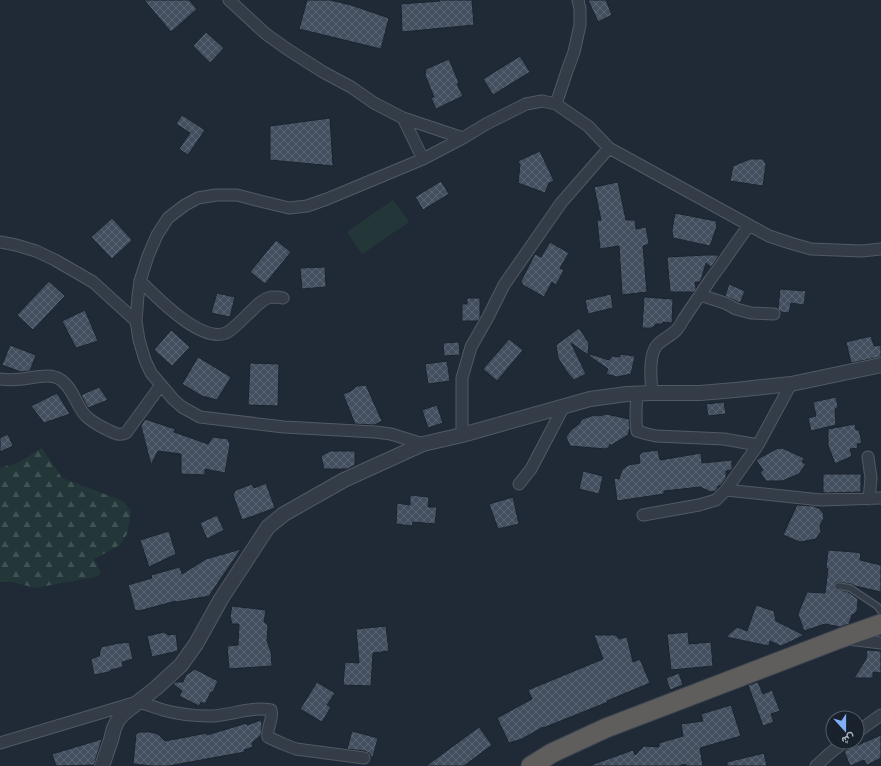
<svg xmlns="http://www.w3.org/2000/svg" width="881" height="766" viewBox="0 0 881 766" font-family="'Work Sans',Vazirmatn,sans-serif">
<style>
.forest{fill:url(#forest-firs)}
.garden{fill:#233739}
.building{fill:url(#building-cross-hatch);stroke:#1b232e}
.lines{fill:none;stroke-linecap:round;stroke-linejoin:round}
.service-casing{stroke:#515965;stroke-width:8}
.minor-casing{stroke:#515965;stroke-width:13}
.tertiary-casing{stroke:#515965;stroke-width:16}
.trunk-casing{stroke:#3e4652;stroke-width:21}
.service{stroke:#333c47;stroke-width:5.5}
.minor{stroke:#333c47;stroke-width:11}
.tertiary{stroke:#333c47;stroke-width:14}
.trunk{stroke:#5f5e5c;stroke-width:19}
</style>
<defs>
<pattern id="forest-firs" width="22" height="20" patternUnits="userSpaceOnUse"><rect width="22" height="20" fill="#233739"/><path d="M5 1l3.5 6h-7zM16 11l3.5 6h-7z" fill="#405254"/></pattern>
<pattern id="building-cross-hatch" width="8" height="8" patternUnits="userSpaceOnUse"><rect width="8" height="8" fill="#434f5f"/><path d="M0 0l8 8M0 8l8-8" fill="none" stroke="#5b6674"/></pattern>
</defs>
<rect width="100%" height="100%" fill="#202a37"/>
<path class="forest" d="M42 448 62 478 123 501 131 511 127 534 120 545 94 559 101 573 95 577 35 588 13 582H0V468L18 463Z"/>
<path class="garden" d="M393 200 409 222 362 254 347 232Z"/>
<path class="building" d="M144 0H189L197 9 171 32Z
M307 0H330L351 5 389 18 381 49 299 29Z
M439 0H472L474 25 402 32 401 4 440 1Z
M588 0H606L612 15 598 22Z
M206 32 224 48 210 63 193 46Z
M520 56 530 72 493 95 483 79Z
M449 59 459 83 457 84 463 96 436 109 431 98 434 97 425 75 426 69Z
M182 115 205 130 188 155 179 149 190 133 176 124Z
M330 118 333 166 270 160V126Z
M540 151 554 181 549 183 545 193 518 183 520 165 518 161Z
M750 159H763L766 164 763 186 730 181 733 166Z
M441 181 449 194 423 210 415 197Z
M618 182 626 220H635L636 229 646 227 649 244 643 246 647 292 622 295 619 246 600 249 597 220H601L594 187Z
M675 213 716 221 717 226 710 246 673 238 672 230Z
M112 218 132 240 112 259 91 237Z
M276 240 291 252 265 284 250 272Z
M550 242 569 253 560 268 564 270 556 285 552 282 544 297 523 285 521 281 535 254 541 257Z
M707 255H718L719 256 711 267 706 263 701 280 700 282H695L696 289 694 292H670L667 257Z
M325 267 326 287 302 289 300 268Z
M49 281 65 296 33 330 17 315Z
M729 284 745 291 740 303 725 296Z
M780 289 806 291 804 305 791 303 789 313 781 312 778 309Z
M217 293 235 297 230 317 211 313Z
M611 294 613 308 588 314 585 300Z
M644 297 673 299 672 323 663 322 662 324H656L652 328H642Z
M467 298H480V318L478 321H462V304H467Z
M85 310 98 341 76 348 62 321Z
M579 328 589 343 588 355 571 343 586 374 574 380 567 372 558 358 556 345Z
M171 330 190 347 172 366 154 350Z
M871 336 874 346 881 345V357L851 363 846 342Z
M509 339 523 350 497 381 483 369Z
M459 342 460 355 444 356 443 343Z
M10 345 36 355 30 371 21 372 2 365Z
M590 354 609 360 612 356 620 357V354L635 356 631 374 617 377 606 374 608 369 589 356Z
M198 357 231 377 217 400 202 396 182 384Z
M447 361 450 381 428 384 425 364Z
M250 363 279 364 278 406 248 405Z
M366 385 382 421 374 425 355 424 343 394 351 391 357 386Z
M99 387 108 400 88 408 81 395Z
M57 393 70 414 44 423 31 406Z
M836 397 838 407 835 409 836 425 811 431 808 418 816 416 813 402Z
M724 402 726 414 708 416 706 404Z
M437 405 443 423 428 428 422 410Z
M606 414 629 419 630 428 628 435 610 446V444L609 447 606 449 570 446 566 437 571 430 579 424 582 419 595 415 600 416Z
M145 419 175 429 174 432 208 444 213 437 228 439 230 445 225 473 205 469V475L181 474V454L158 451 151 465 141 426Z
M855 424 856 430H859L862 443 857 444 858 448 850 449 852 456 835 464 828 445V429Z
M8 434 13 446 0 452V438Z
M782 448 804 458 802 462 806 464 799 474 782 481H766L760 472 763 470 756 460 776 449Z
M658 450 660 460 701 453 702 463 732 460V469L731 470 726 471V478L721 485 718 486 717 489 715 491 711 492 700 487 664 491V494L617 501 614 478 619 479 622 470 628 465 640 463 639 455 643 452Z
M330 451H355V465L347 469H324L321 456Z
M583 471 603 476 599 494 579 489Z
M823 474H861V492L823 493Z
M266 483 275 508 242 520 233 495 236 490 252 484 254 488Z
M410 495 429 497 428 507H437L435 524 413 522 412 526 396 524 397 503 410 505Z
M513 497 519 524 498 529 489 504Z
M797 505 814 506 820 509 823 513 824 518 820 525 821 531 816 539 800 542 783 535Z
M217 515 224 530 207 539 200 523Z
M169 531 176 554 149 567 140 540Z
M241 549 209 596 177 602 176 601 139 611 135 610 128 585 152 578 151 575 180 567 182 574 206 559Z
M828 550 854 552 861 553 860 560 881 565V592L855 586 851 584 836 582 834 586 836 589 848 592 857 598 858 600 857 611 854 614 852 615 849 624 840 627 825 624 804 631 798 614 807 592 825 593 828 569 826 568Z
M756 605 774 611 776 621 804 635 792 641 781 646 770 641 769 646 726 637 737 627 747 631Z
M232 606 266 610 264 622 268 625 267 641 271 652 272 666 229 669 227 646 238 645 239 624H232L230 616Z
M386 626 389 651 373 653 371 686 343 685 345 662 359 663 356 629Z
M164 632 168 635 176 634 178 651 152 657 147 636Z
M688 632 689 644 711 642 713 666 671 670 667 634Z
M594 635H616L619 639 627 637 633 662 640 659 650 683 607 701 608 702 543 728V727L522 739 509 743 497 718 532 699 528 690 603 659Z
M129 642 133 659 122 662 123 667 111 670 109 672 94 675 91 659 99 656 101 647 119 643H122Z
M867 650 881 651V673L873 672V678H854L866 659Z
M195 669 218 681 213 692H211L205 704 201 702 199 706 179 696 182 691 173 684 175 682H183L186 675Z
M679 673 683 685 670 690 666 678Z
M317 682 335 693 327 705 331 707 322 722 300 709Z
M758 682 763 694 772 690 780 711 771 714 774 722 763 726 748 685Z
M731 705 741 736 700 748 703 766H687L685 764 679 766H591V765L633 750 635 755 644 746 659 747V743L683 736 681 724 703 721 701 714Z
M261 720 262 724 261 735 252 743 253 747 244 750 245 752 168 766H152L133 764 136 734 140 732H150L158 734 165 741 207 733V735L247 723V725Z
M479 727 492 745 464 766H426Z
M352 731 378 738 373 757 371 756 369 753 365 751 347 749Z
M881 735V758L867 765 864 760 850 766 844 751Z
M102 739 94 765 56 766 52 754Z
M764 753 767 766H727V762Z"/>
<g class="lines">
<g class="service-casing">
<path id="service" d="M838 586 850 588 877 606 881 611"/>
</g>
<g class="minor-casing">
<path id="minor" d="M229 0 266 34 287 49 323 72 351 87 374 103 403 118 463 138
M556 104 567 71 574 52 580 25V9L578 0
M403 118 423 159
M0 242 16 245 36 251 55 260 93 282 136 321
M140 281C157 297 200 343 226 333 232 330 242 320 247 315 254 309 261 299 271 297 275 297 280 297 283 298
M700 295 725 303 736 309 751 313 774 314
M0 379C7 380 14 380 22 379 33 378 51 372 61 380 73 388 76 405 85 415 91 422 100 426 108 430 114 433 119 436 126 433L161 385
M652 393C651 379 648 354 658 344 668 335 677 334 683 320L710 280 721 265 749 225
M637 394C636 406 635 418 637 431L647 434 656 436 724 439 758 445
M462 435V378L471 347 488 317 504 285 561 203 609 148
M423 444 391 434 375 432 284 427 200 417 182 407 173 399 151 373 145 360 139 340 136 321 138 296 140 281 148 256 157 235 168 218 185 205 198 198 216 195H237L260 201 289 208 307 206 327 199 423 159 463 138 486 124 526 104 542 101 556 104 588 126 609 148 769 236 790 243 811 249 862 251 881 249
M868 457 871 478 869 499
M519 484 531 469 564 406
M726 490 821 500 881 498
M643 515 699 505 716 500 726 490 758 445 791 384
M848 639 881 643
M857 732 881 715
M0 743 137 702C146 704 154 707 163 710 178 714 194 716 209 716 230 716 250 706 271 710 274 719 266 728 268 737L283 744 296 749 364 758
M816 766 829 754 844 742"/>
</g>
<g class="tertiary-casing">
<path id="tertiary" d="M102 766 111 740 114 728 118 720 123 714 156 688 181 665 196 644 221 599 268 527 284 514 344 480 423 444 462 435 590 399 627 394 652 393H700L735 390 791 384 881 365"/>
</g>
<g class="trunk-casing">
<path id="trunk" d="M531 766 552 753 606 728 841 638 881 624"/>
</g>
<use href="#service" class="service"/>
<use href="#minor" class="minor"/>
<use href="#tertiary" class="tertiary"/>
<use href="#trunk" class="trunk"/>
</g>
<g transform="translate(845 730) rotate(159)"><circle r="19" fill="#19212c" stroke="#545d69"/>
<path d="M0-3L7 15L0 10L-7 15Z" fill="#80aff7"/>
<text y="-6" font-size="11" font-weight="bold" text-anchor="middle" fill="#adb6c4">ش</text>
</g>
</svg>
